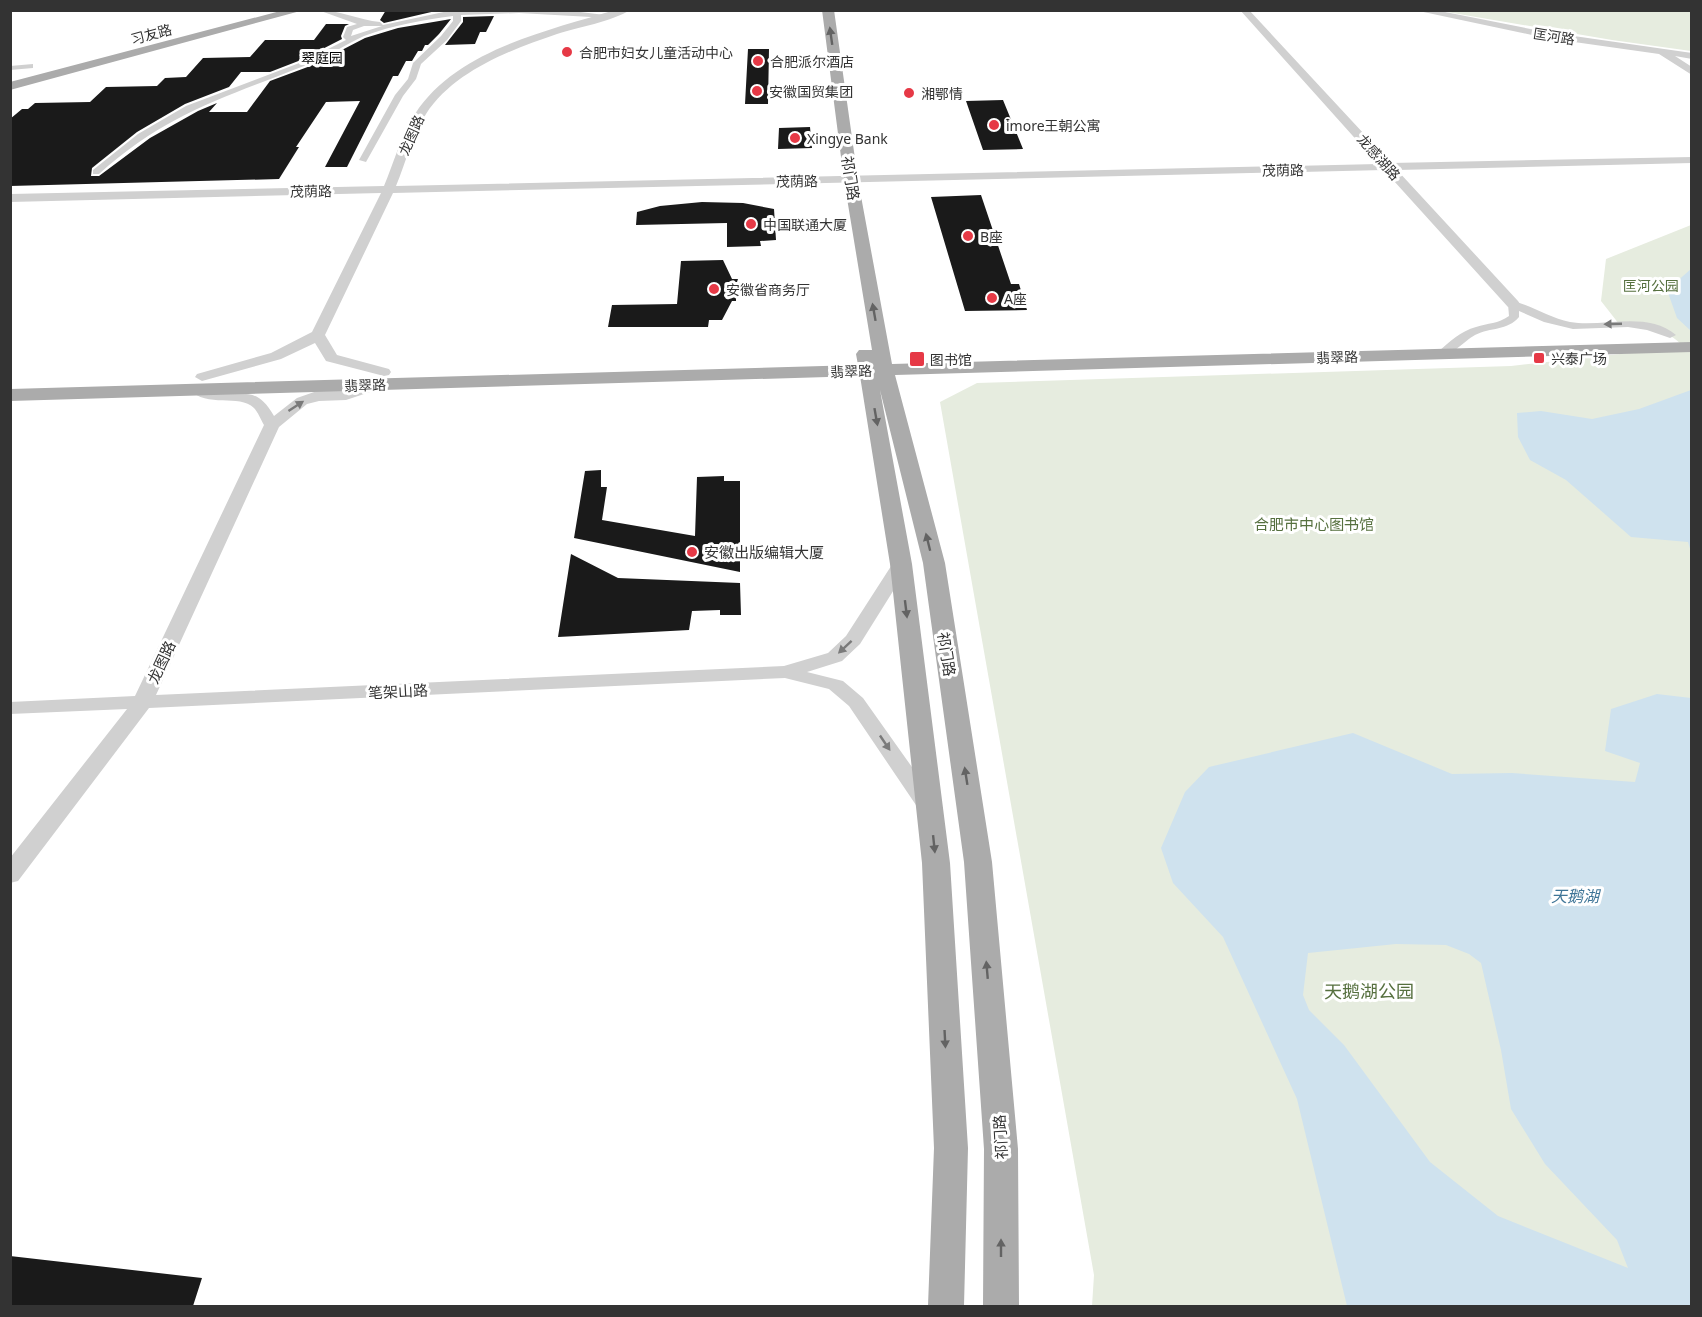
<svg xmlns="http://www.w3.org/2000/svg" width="1702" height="1317" viewBox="0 0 1702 1317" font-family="'Noto Sans','Noto Sans SC',sans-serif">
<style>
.green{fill:#e6ecdf}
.water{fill:#cfe2ee;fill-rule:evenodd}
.building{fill:#1a1a1a}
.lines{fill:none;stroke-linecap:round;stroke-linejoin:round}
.minor{fill:#d0d0d0;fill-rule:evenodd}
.tertiary{fill:#d0d0d0;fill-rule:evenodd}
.primary{fill:#ababab;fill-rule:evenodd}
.oneway{fill:#636363}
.oneway2{fill:#7a7a7a}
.poi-dot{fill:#e63946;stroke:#fff;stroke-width:2}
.labels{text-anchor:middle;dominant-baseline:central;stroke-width:6;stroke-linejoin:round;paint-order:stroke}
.far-street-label{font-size:14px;fill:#333;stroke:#fff}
.far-poi-label{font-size:14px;fill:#333;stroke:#fff;text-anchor:start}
.far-neighbourhood-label{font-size:14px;fill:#000;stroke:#fff}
.far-park-label{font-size:14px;fill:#56703f;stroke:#fff}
.street-label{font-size:15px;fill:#333;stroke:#fff}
.park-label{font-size:15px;fill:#56703f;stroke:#fff}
.poi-label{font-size:15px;fill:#333;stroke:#fff;text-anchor:start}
.water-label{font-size:16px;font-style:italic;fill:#3f7597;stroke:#fff}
.near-park-label{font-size:18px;fill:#56703f;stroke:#fff}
</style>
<rect width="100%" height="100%" fill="#fff"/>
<path class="green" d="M1441 11H1691V51L1612 40Z
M1691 225V1306H1092L1094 1275 940 402 977 383 1511 366 1684 347C1667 328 1643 327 1619 324L1601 301 1606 259Z"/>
<path class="water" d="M1691 269V331L1677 318 1667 290Z
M1691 390V552L1688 542 1631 537 1566 480 1530 460 1518 437 1517 413 1541 411 1592 419 1639 409Z
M1657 694 1691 698V1306H1347L1297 1099 1223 937 1173 883 1161 848 1185 792 1209 767 1353 733 1452 774 1512 773 1635 782 1640 763 1605 751 1611 709ZM1396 944 1446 945 1469 954 1481 963 1501 1050 1511 1109 1545 1164 1617 1240 1628 1268 1498 1216 1430 1162 1344 1045 1309 1010 1303 995 1308 953Z"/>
<path class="building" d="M386 10H440L384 23 380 20Z
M494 16 486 32H480L475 44 445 45 463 22V17Z
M451 19 439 34 428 45H425L422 51H418L412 61H406L398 76H393L347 167H325L360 101 326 102 296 147H299L279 179 10 186V119L22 109H28L35 103 90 102 106 87 157 86 165 78 186 77 203 58 250 57 265 40H314L326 24H349L345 26 341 36 342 39 301 60 270 72H241L229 87 185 104 137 132 92 168 91 176H99L150 138 198 111 217 103 209 112H247L270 81 313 65 365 38 398 28Z
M748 49H769L768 104H745Z
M1003 100 1023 149 983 150 966 101Z
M810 127 812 148 778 149 779 128Z
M981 195 1011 284H1019L1027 310 965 311 931 197Z
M702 202 743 203 774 209 776 240 760 241 761 246 727 247V223L636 225 637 212 660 206Z
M723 260 732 279H738L737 282H750V297H736V301H732L722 320H709L708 327H608L612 305 677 304 681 261Z
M601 470V487H607L602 520 695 536 697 477 724 476V481H740V572L574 538 585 471Z
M571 554 618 578 740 583 741 615H720V610L692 611 689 630 558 637Z
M10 1256 202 1278 193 1306H10Z"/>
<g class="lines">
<path class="minor" d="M318 10C339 10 359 20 380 22L383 25 453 10H564L613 16 609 18 519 13 461 15V21L447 40 421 64 416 79 403 96 366 162 359 160 395 95 408 79 413 63 441 36 453 21V16C423 20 393 25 364 36 345 45 325 58 304 66 223 98 167 113 99 174H93V170L138 134 186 106 302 62 346 40 343 37 347 27 357 24ZM364 26H382L351 36 353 30Z
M33 64V68L10 70V66Z
M1513 301C1533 306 1550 318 1570 322 1603 328 1647 310 1676 335L1670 338 1647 330 1628 327 1573 329 1544 322 1519 311V317C1507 331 1491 327 1475 335 1464 341 1450 358 1438 356V352C1449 342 1461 331 1476 327 1488 323 1498 324 1509 316L1508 304Z"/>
<path class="tertiary" d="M615 10H630C611 22 578 27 557 34 510 50 454 71 426 114 412 136 406 162 396 186L1378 164 1240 10H1249L1391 163 1692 157V163L1397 170 1518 301 1520 304 1513 308 1508 307 1384 170 393 193 325 335 337 355 389 369 391 372 389 375 384 376 326 361 315 343 281 359 202 381 195 377 197 374 271 353 312 332 381 193 10 202V194L384 186C394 162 401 136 415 114 456 50 547 31 615 10Z
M1414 10H1435L1546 32 1692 53V59L1675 56 1692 67V75L1659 54 1546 38Z
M380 379 388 384 385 387 346 400 319 401 307 404 279 427 156 695 784 666 828 653 846 636 895 560H907L910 564 860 644 842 661 807 672 843 681 863 698 936 801 939 806 936 811 928 813 920 811 849 706 829 689 785 678 149 708 18 881 10 883V858L127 709 10 714V702L135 696 264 425C261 420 258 412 254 408 239 393 207 409 189 389L192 386C202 383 209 391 220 392 247 396 257 387 274 416L297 398 317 391 345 390Z"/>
<path class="primary" d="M284 10H304L10 90V82Z
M822 10H834L858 180 892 364 1692 342V352L895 375 945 563 992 862 1018 1149 1019 1306H983L984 1149 964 862 923 563 880 390 912 564 950 863 968 1148 964 1306H928L934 1148 922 863 890 564 860 376 10 401V389L858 365 856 354 859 350H872L844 180Z"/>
</g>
<defs><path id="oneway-solid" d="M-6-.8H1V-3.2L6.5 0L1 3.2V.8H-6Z" transform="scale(1.5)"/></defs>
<g class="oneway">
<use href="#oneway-solid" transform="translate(831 36) rotate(-98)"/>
<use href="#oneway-solid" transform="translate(874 312) rotate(-100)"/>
<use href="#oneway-solid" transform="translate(876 417) rotate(80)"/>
<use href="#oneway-solid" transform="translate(928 542) rotate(-104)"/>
<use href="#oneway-solid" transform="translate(906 609) rotate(83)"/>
<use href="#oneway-solid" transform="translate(966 776) rotate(-99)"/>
<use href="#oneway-solid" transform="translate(934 844) rotate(84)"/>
<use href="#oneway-solid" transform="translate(987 970) rotate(-95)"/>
<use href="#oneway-solid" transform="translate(945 1039) rotate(87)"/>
<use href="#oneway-solid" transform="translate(1001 1248) rotate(-90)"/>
</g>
<g class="oneway2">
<use href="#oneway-solid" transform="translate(1613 324) rotate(178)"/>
<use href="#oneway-solid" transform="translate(296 406) rotate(-33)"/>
<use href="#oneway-solid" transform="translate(845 647) rotate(137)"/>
<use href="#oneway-solid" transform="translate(885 743) rotate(56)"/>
</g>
<g class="poi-dot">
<circle cx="567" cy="52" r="6"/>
<circle cx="758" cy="61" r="6"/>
<circle cx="757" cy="91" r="6"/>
<circle cx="909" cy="93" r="6"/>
<circle cx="994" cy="125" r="6"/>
<circle cx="795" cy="138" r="6"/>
<circle cx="751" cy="224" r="6"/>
<circle cx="968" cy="236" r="6"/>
<circle cx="714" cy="289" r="6"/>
<circle cx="992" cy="298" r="6"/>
<rect x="1533" y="352" width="12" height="12" rx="3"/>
<rect x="909" y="351" width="16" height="16" rx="3"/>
<circle cx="692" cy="552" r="6"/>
</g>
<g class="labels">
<g class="far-street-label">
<text transform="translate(151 34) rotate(-15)">习友路</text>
<text transform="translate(1554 36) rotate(9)">匡河路</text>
<text transform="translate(411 135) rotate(-66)">龙图路</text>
<text transform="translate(1379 157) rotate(48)">龙感湖路</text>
<text transform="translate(1283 170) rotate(-1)">茂荫路</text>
<text transform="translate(797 181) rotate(-1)">茂荫路</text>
<text transform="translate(311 191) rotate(-1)">茂荫路</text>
<text transform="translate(1337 357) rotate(-2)">翡翠路</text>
<text transform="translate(851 371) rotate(-2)">翡翠路</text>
<text transform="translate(365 385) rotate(-2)">翡翠路</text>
</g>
<g class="far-poi-label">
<text x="579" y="52">合肥市妇女儿童活动中心</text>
<text x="770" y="61">合肥派尔酒店</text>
<text x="769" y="91">安徽国贸集团</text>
<text x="921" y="93">湘鄂情</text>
<text x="1006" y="125">imore王朝公寓</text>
<text x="807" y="138">Xingye Bank</text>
<text x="763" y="224">中国联通大厦</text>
<text x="980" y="236">B座</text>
<text x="726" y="289">安徽省商务厅</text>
<text x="1004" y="298">A座</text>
<text x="1551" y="358">兴泰广场</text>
<text x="930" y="359">图书馆</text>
</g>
<g class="far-neighbourhood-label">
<text x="322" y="57">翠庭园</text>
</g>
<g class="far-park-label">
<text x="1651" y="285">匡河公园</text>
</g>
<g class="street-label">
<text transform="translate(851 178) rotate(81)">祁门路</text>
<text transform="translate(947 654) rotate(81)">祁门路</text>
<text transform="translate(161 662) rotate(-65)">龙图路</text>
<text transform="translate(398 691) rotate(-3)">笔架山路</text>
<text transform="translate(1000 1137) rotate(-93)">祁门路</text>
</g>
<g class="park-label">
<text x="1314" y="524">合肥市中心图书馆</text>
</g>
<g class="poi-label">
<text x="704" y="552">安徽出版编辑大厦</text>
</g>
<g class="water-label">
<text x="1575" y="896">天鹅湖</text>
</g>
<g class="near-park-label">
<text x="1369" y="991">天鹅湖公园</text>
</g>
</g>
<rect width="1702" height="1317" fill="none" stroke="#333333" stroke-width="24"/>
</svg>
